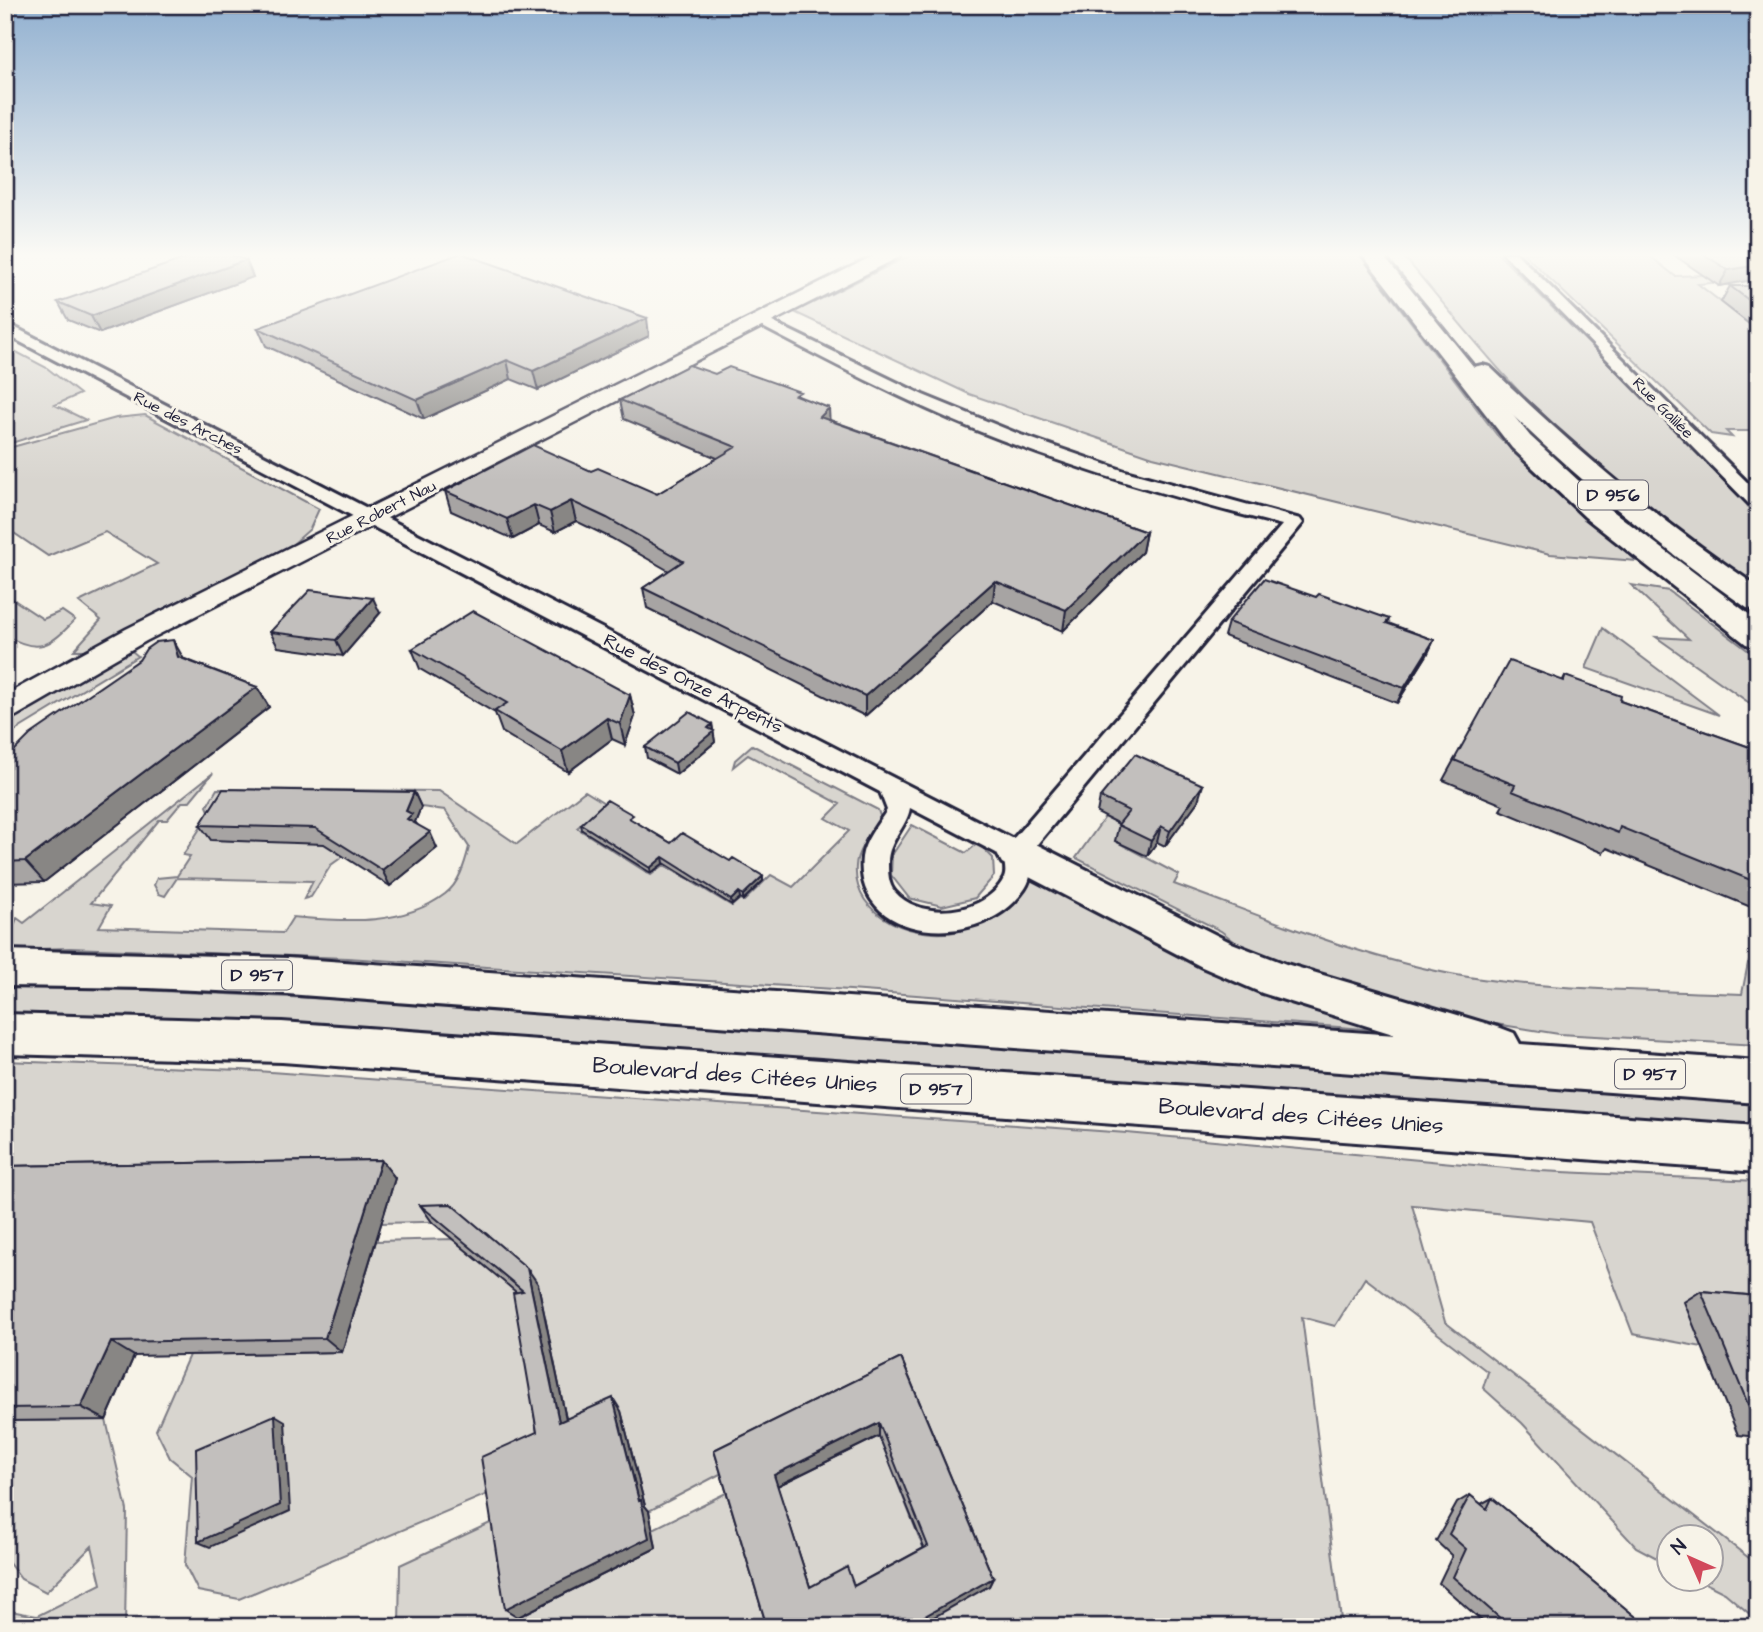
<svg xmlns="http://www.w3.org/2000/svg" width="1763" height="1632" viewBox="0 0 1763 1632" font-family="'Architects Daughter',sans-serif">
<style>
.green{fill:#d8d5cf;stroke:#7d7c85;stroke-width:2}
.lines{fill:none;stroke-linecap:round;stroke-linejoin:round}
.street-casing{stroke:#22223b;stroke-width:6}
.secondary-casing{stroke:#22223b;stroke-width:5}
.primary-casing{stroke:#22223b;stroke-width:6}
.highway-casing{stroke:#22223b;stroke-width:6}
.street{fill:#f7f3e8;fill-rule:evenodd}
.secondary{fill:#f7f3e8;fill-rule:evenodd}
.primary{fill:#f7f3e8;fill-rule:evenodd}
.highway{fill:#f7f3e8;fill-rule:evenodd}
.wall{fill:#a7a4a3;stroke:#22223b;stroke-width:2;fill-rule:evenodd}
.shaded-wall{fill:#888684;stroke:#22223b;stroke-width:2}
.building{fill:#c2bfbd;stroke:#22223b;stroke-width:2;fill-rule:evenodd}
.labels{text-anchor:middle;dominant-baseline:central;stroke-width:6;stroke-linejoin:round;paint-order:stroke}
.far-street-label{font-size:16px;fill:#22223b;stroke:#f7f3e8}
.shield{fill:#f7f3e8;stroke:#62616f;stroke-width:2}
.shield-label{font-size:18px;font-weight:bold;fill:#22223b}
.street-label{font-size:19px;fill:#22223b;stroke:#f7f3e8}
.near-street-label{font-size:23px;fill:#22223b;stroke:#f7f3e8}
</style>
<rect width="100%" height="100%" fill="#f7f3e8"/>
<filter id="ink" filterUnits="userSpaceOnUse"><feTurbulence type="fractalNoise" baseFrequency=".0143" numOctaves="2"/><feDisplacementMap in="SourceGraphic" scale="14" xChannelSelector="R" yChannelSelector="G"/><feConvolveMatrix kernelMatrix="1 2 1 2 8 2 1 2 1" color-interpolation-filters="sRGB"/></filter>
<g filter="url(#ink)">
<path class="green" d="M915 253H1358L1497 435 1552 489 1637 561 1550 554 1153 457 969 394 794 312Z
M1401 253H1497L1758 511V586C1698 545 1638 503 1583 455 1516 395 1459 322 1401 253Z
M1523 253H1646L1675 276 1738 274 1724 282 1698 284 1758 331V431H1726L1732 437 1711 434Z
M5 346 47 368 80 394 55 405 86 420 5 445Z
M145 415 319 509 310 529 292 545 139 621 143 624 91 650H74L101 620 79 602 157 564 105 532 48 556 5 527V449L116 418Z
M1631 585 1669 591 1758 658V709L1656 637 1689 639Z
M5 594 43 619 62 611 75 620C50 646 39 655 5 635Z
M1603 628 1719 715 1586 668Z
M132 651 138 656 5 737V723L96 668Z
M752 745 878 810 881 819C873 830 856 851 856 866 852 919 919 942 963 930 984 924 1003 914 1017 897 1024 889 1024 883 1034 877L1061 889 1088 909 1196 963 1383 1025 1378 1030 850 990 347 958 70 948 5 950V936H10L17 918 24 923 213 773 189 802H182L167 820H159L91 903 111 906 99 927 283 933 293 917C343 921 402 927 445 894 459 884 465 863 469 847L445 810 421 807 359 845 331 865 311 897 304 899 313 881 177 878 165 896 159 894 154 885 157 878 177 876 190 856 183 855 210 813 207 806 217 789 439 791 517 844 585 791 606 804 577 828 651 875 664 865 732 906 740 899 744 901 771 875 793 887 849 831 826 818 840 804 748 755 733 767 735 760Z
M1105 817 1125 827 1115 841 1179 875 1174 884C1268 918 1362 959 1462 976 1553 991 1649 990 1742 994L1748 963 1758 967V1045L1559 1034 1457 1018 1257 959 1221 931 1076 858Z
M912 825 966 853 978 843 993 858 994 876 975 898 942 906 909 898 891 875 892 855Z
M5 988 117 989 353 1000 1758 1099V1133L5 1018Z
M5 1061 241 1070 1127 1133 1540 1171 1758 1181V1308L1702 1347 1633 1334 1590 1222 1412 1205 1445 1322 1758 1565V1621L1725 1593 1699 1580H1710V1538H1668V1564L1636 1547 1522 1423 1483 1388 1488 1372 1365 1278 1335 1326 1302 1317 1342 1627H917L989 1586 900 1372 722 1473 647 1512 569 1434 537 1284 463 1221 381 1223 5 1184Z
M453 1239 522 1296 547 1444 497 1490 239 1599 198 1591 185 1565 192 1476 170 1458 156 1430 189 1355 342 1352 376 1241Z
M106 1420 127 1510 125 1627H5V1610L37 1616 101 1584 92 1546 46 1592 21 1579 5 1558V1421Z
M879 1436 926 1555 819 1614 777 1486Z
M728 1492 769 1627H399L400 1565 501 1518 519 1616 581 1586 576 1565 598 1577 656 1548 653 1529Z"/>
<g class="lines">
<g class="street-casing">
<path id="street" d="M1503 253H1516L1758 493V508L1752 507Z
M760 316 923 395 1021 435 1125 471 1300 519 1303 523 1029 854C1029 861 1031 869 1030 876 1029 883 1025 889 1021 894 979 951 853 943 862 857 864 841 878 824 887 810L880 792 5 334V324L10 325 1013 839 1282 525C1179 499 1076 470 976 430 900 399 828 361 755 323L753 320ZM910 808 1004 857C1004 863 1007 872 1004 878 986 915 921 922 895 892 888 884 888 872 888 862 888 841 907 827 910 808Z"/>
</g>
<g class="secondary-casing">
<path id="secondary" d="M879 253H902L899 257 146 641 16 716 5 719V695L126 629Z"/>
</g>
<g class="primary-casing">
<path id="primary" d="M1361 253H1381L1530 436 1605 505 1758 621V647L1746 644 1585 517 1512 448Z
M1016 837 1030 841 1232 943 1286 964 1498 1027 1514 1033 1520 1044 1758 1061V1103L287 994 148 988 5 986V950L287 958 1396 1035 1262 993 1202 967 1002 863 996 852 1002 841Z
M5 1014 282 1022 1758 1126V1172L282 1062 5 1054Z"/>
</g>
<g class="highway-casing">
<path id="highway" d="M1482 365 1490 367C1573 448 1661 522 1758 587V610L1747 608C1648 539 1558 463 1474 377L1470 372 1474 367Z"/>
</g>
<use href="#street" class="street"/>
<use href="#secondary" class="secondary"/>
<use href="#primary" class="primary"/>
<use href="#highway" class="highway"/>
</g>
<path class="wall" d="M1671 253H1758V279L1719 286Z
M246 260 253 277 100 333 68 320 58 302Z
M1730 286H1758V331L1721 302Z
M258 328 649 336 538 390 511 379 424 419 266 346Z
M715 374 800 397 830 420 1146 532 1142 552 1063 631 993 601 865 716 647 608 643 588 669 571 611 538 576 521 555 532 539 525 513 539 451 511 445 491 591 471 657 494 717 458 624 419 620 400Z
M1758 451V466L1752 461Z
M1316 597 1389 619 1388 623 1434 640 1427 655 1397 703 1224 636 1228 622Z
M380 613 343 656 278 647 270 632Z
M412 649 630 695 635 716 625 745 612 739 568 772 502 732 495 713 420 669Z
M185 659 257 687 269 707 44 882 5 883V766L139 660Z
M1565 676 1620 701 1758 750V910L1607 848 1603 853 1500 810 1503 805 1443 780 1454 760 1563 680Z
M712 724 715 742 677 774 647 758 645 747Z
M414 792 421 807 415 822 437 848 390 886 324 844 211 840 200 825Z
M1100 797 1198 801 1165 846 1157 842 1147 856 1115 841 1119 824 1097 813Z
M634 821 671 843 763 881 743 900 740 898 732 905 664 863 651 873 582 830 581 824Z
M381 1160 395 1178 342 1352 134 1356 106 1420 5 1421V1166Z
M420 1205 538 1284 566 1419 621 1411 645 1506 649 1511 656 1548 518 1617 537 1432 516 1292 432 1222Z
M1701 1291 1758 1296V1437L1738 1435 1684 1302Z
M901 1358 993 1578 989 1586 767 1627 714 1450ZM879 1436 924 1548 854 1586 810 1587 777 1486Z
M1470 1495 1481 1504 1492 1498 1648 1627H1489L1439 1583 1452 1556 1436 1541 1457 1503Z"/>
<path class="shaded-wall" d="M246 260 253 277 100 333 91 316Z
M1758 265V279L1719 286 1728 270Z
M647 318 649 336 538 390 533 371Z
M507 360 511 379 424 419 417 400Z
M829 408 830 427 820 417Z
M571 501 576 521 555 532 550 512Z
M534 505 539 525 513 539 507 519Z
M1146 532 1142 552 1063 631 1066 610Z
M995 581 993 601 865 716V696Z
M373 598 380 613 343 656 336 640Z
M173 640 185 661 178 657Z
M1434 640 1427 655 1397 703 1404 688Z
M257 687 269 707 44 882 25 861Z
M630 695 635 716 625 745 620 724Z
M607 718 612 739 568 772 562 751Z
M712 724 715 742 677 774 675 763 708 728Z
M1203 785 1198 801 1165 846 1170 831Z
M414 792 421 807 415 822 419 830 407 819 406 811Z
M1161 826 1157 842 1147 856 1151 841Z
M430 832 437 848 390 886 382 870Z
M663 857 664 863 651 873 650 868Z
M763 876V881L743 900V895Z
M739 892 740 898 732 905 731 900Z
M381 1160 395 1178 342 1352 325 1338Z
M527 1268 538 1284 569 1434 559 1422Z
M111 1342 134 1356 106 1420 81 1407Z
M613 1398 621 1411 645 1506 649 1511 656 1548 518 1617 505 1609 639 1501Z
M275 1415 285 1421 290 1511 210 1547 198 1542Z
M879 1423V1436L777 1486 774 1475Z
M993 1578 989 1586 916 1627H905Z"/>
<path class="building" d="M201 253H225L246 260 91 316 58 302Z
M461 253 647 318 533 371 507 360 417 400 258 328Z
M1702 253H1758V265L1728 270Z
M1730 286H1758V307Z
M689 365 715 374 729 367 800 392 795 395 829 408 820 417 1146 532 1066 610 995 581 865 696 643 588 683 561 607 518 571 501 550 512 534 505 507 519 445 491 533 445 591 471 598 468 657 494 736 447 620 400Z
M1264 579 1316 597 1319 594 1389 619 1386 623 1434 640 1404 688 1228 622Z
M310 590 373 598 336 640 270 632Z
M473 611 630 695 620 724 607 718 562 751 495 711 507 703 412 649Z
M173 640 178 657 257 687 25 861 5 862V766L14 751 30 735 139 660 146 649 156 642Z
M1509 661 1564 681 1565 676 1621 696 1620 701 1758 750V883L1620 827 1618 833 1512 791 1515 785 1454 760Z
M689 712 712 724 708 728 714 731 675 763 645 747Z
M1135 754 1203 785 1170 831 1161 826 1151 841 1118 825 1129 811 1100 797Z
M223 789 414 792 406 811 412 814 407 819 430 832 382 870 315 828 200 825Z
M607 800 633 815 629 818 671 843 682 833 730 861 733 858 763 876 743 895 739 892 731 900 663 857 650 868 581 824Z
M381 1160 325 1338 111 1342 81 1407 5 1408V1166Z
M451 1204 527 1268 559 1422 613 1398 639 1501 641 1500 649 1538 505 1609 481 1457 537 1432 513 1293 523 1291 420 1205Z
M1701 1291 1758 1296V1426H1757Z
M901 1358 993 1578 905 1627H767L714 1450ZM879 1423 928 1546 854 1586 847 1567 810 1587 774 1475Z
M275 1415 280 1505 198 1542 196 1449Z
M1470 1495 1487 1509 1492 1498 1648 1627H1510L1453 1577 1466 1549 1449 1534Z"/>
</g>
<linearGradient id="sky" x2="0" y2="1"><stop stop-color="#91b0d0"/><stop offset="0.53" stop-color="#fbfaf5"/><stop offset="1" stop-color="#fbfaf5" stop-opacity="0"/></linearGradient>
<rect width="1763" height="481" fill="url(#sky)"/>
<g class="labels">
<g class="far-street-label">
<text transform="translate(1663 408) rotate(45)">Rue Galilée</text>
<text transform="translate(188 423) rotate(27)">Rue des Arches</text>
<text transform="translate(381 512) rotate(-27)">Rue Robert Nau</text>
</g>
<g class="shield">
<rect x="1578" y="480.5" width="70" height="29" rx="5"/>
<rect x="222" y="960.5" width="70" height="29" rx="5"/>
<rect x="1615" y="1059.5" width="70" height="29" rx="5"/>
<rect x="901" y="1074.5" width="70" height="29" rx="5"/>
</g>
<g class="shield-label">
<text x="1613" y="495">D 956</text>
<text x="257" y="975">D 957</text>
<text x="1650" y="1074">D 957</text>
<text x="936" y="1089">D 957</text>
</g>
<g class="street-label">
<text transform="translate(693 684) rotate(27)">Rue des Onze Arpents</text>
</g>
<g class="near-street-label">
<text transform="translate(735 1075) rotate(4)">Boulevard des Citées Unies</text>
<text transform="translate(1301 1116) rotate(4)">Boulevard des Citées Unies</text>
</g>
</g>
<rect width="1763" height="1632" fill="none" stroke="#f7f3e8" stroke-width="28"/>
<rect x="14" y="14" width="1735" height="1604" fill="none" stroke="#22223b" stroke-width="2.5" filter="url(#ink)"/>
<g transform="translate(1690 1558) rotate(315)"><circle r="33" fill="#f7f3e8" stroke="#a29fa3" stroke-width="2"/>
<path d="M0-5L12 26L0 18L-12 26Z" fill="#d1495b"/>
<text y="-10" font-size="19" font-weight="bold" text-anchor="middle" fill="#22223b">N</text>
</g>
</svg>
